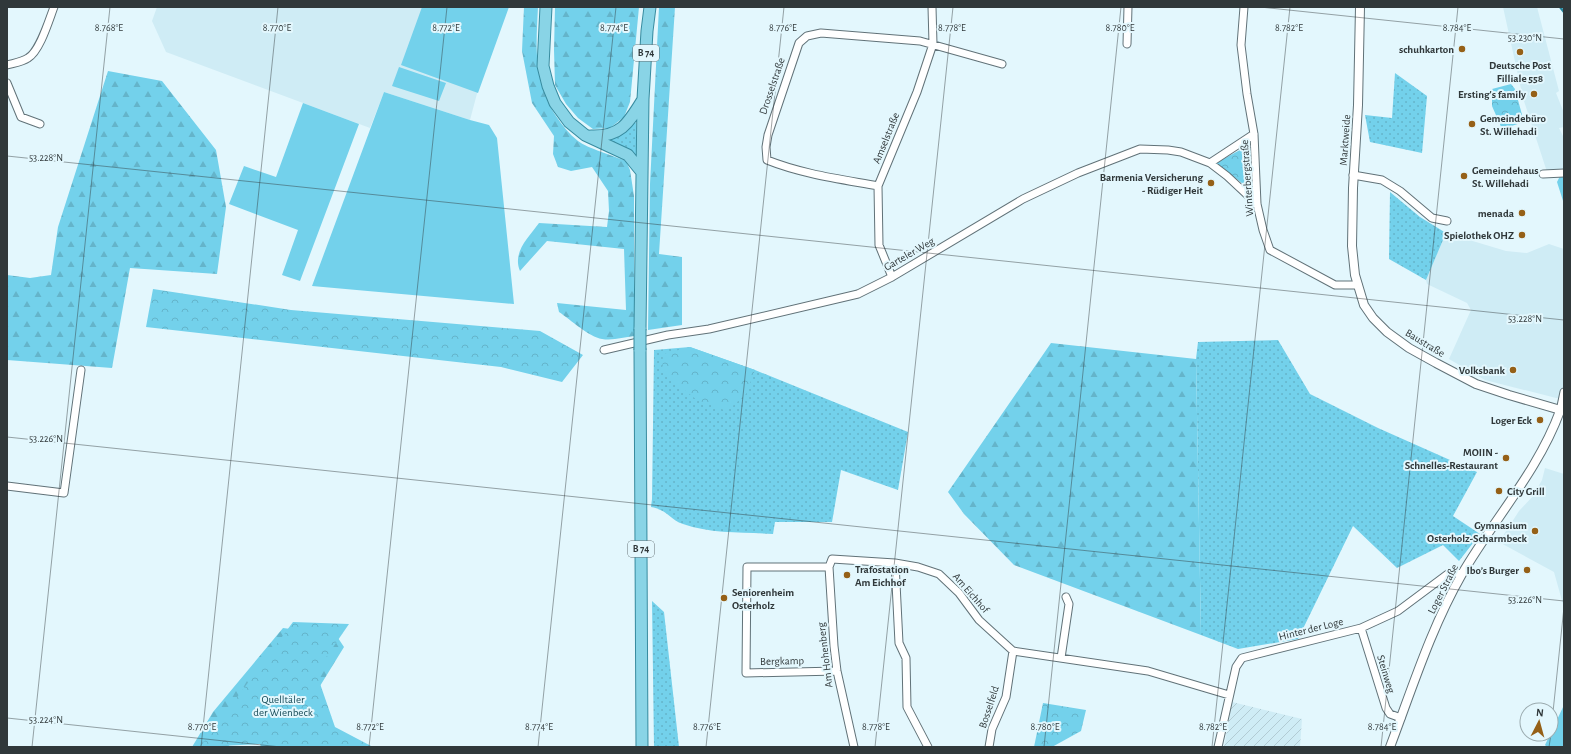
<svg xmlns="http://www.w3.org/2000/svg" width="1571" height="754" viewBox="0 0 1571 754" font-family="'Alegreya Sans',sans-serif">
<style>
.built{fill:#cfecf5}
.industrial{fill:url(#industrial-furrows)}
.grass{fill:url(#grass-dots)}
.forest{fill:url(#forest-firs)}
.park{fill:url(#park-crowns)}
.garden{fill:#73d1eb}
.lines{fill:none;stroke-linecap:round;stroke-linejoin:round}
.stream{stroke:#26859b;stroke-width:2.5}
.minor-casing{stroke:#617278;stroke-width:9}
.tertiary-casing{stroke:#617278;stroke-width:10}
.primary-casing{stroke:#378b9f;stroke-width:13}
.minor{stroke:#fff;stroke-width:7}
.tertiary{stroke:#fff;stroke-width:8}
.primary{stroke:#89d4e6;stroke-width:11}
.primary-bridge-casing{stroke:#378b9f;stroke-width:13;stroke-linecap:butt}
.primary-bridge{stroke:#89d4e6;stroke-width:11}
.ticks{fill:none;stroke:#30383a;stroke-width:1;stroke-opacity:0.45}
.poi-dot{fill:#956017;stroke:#e3f7fd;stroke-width:1.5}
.labels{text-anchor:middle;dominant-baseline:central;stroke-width:4;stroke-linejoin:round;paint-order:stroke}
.shield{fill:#e3f7fd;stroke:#667174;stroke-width:1}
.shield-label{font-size:10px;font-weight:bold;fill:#30383a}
.poi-label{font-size:11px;font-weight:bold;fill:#30383a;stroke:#e3f7fd;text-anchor:end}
.street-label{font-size:11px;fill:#30383a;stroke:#e3f7fd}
.park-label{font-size:11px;fill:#164a57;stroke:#e3f7fd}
.ticks-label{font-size:10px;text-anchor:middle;fill:#30383a;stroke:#e3f7fd;stroke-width:4;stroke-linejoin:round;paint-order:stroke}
</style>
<defs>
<pattern id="industrial-furrows" width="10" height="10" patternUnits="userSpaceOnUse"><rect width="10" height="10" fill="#cfecf5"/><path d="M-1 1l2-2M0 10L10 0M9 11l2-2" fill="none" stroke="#b2cbd3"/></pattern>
<pattern id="grass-dots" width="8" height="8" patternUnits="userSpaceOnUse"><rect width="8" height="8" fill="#73d1eb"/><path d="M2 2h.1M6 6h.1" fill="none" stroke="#64b4ca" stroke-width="1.8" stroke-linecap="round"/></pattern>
<pattern id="forest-firs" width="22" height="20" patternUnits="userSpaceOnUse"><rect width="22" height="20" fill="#73d1eb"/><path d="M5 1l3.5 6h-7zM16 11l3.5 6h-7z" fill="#64b4ca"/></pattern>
<pattern id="park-crowns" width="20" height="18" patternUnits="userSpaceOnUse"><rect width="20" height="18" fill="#73d1eb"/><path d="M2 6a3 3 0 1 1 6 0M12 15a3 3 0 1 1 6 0" fill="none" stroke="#64b4ca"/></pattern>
</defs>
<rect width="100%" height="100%" fill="#e3f7fd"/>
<path class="built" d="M157 7H500L470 120 384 92 370 128 166 52 152 21Z
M1503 7H1537L1559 91 1556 93 1564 113V127L1559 128 1564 138V171L1547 172 1523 98Z
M1446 233 1506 251 1527 253 1549 244 1564 249V400L1485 380 1449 359 1471 310 1467 303 1427 284 1426 280Z
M1545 468 1564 474V608L1554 572 1499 542 1519 511 1533 496 1542 480Z"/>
<path class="industrial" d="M1232 702 1302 719 1300 747H1224Z"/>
<path class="grass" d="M1395 73 1427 96 1422 153 1370 142 1365 115 1392 118Z
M635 122 636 123V157L597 138Z
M1390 192 1420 217 1446 233 1426 280 1389 259Z
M1278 340 1310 394 1378 428 1477 472 1453 516 1480 534 1459 561 1443 545 1397 568 1353 526 1298 639 1238 649 1201 635 1196 359 1198 342Z
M690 347 755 370 908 432 898 490 841 470 832 522H775L773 534C744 532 711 534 683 524 670 520 668 510 651 507L652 499 654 350Z
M652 601 664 612 679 747H654Z"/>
<path class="forest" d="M524 7H538C536 47 533 80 556 116 562 125 569 134 578 141 587 148 614 156 626 161L630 170 634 196V336C624 337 613 341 602 339 589 337 571 320 559 312L557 303 626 310 624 249 547 241 520 271C512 252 529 237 539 223L607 227 609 211 608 191 592 167 571 171 558 167 553 154 554 136 532 103 522 51Z
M555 7H639L630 102 624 117 610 128 593 129 578 118 566 104 555 85 554 50Z
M659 7H675L659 254 682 257V325L648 330 650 184Z
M108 71 162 81 216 150 226 207 217 274 130 268 112 368 7 360V275L30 278 51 275 58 227Z
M1051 343 1196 359 1201 635 1014 565 964 514 948 492Z
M283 628 336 635 344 647 312 699 230 739 229 747H192L213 712Z"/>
<path class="park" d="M1511 84 1515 89 1524 122 1502 129 1492 106V89Z
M1251 144 1252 184 1247 187 1216 163Z
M153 289 291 310 540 331 583 355 562 382 501 367 146 327Z
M690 347 755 370 746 394 727 411 697 400 662 372 663 354Z
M293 622 349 624 316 672 335 727 373 747H261L260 744 200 747Z
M1043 703 1086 710 1081 731 1052 747H1034Z"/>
<path class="garden" d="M422 7H509L478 93 401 65Z
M399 67 446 83 439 101 392 86Z
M384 92 470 120 489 125 497 138 514 304 312 286Z
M303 103 359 124 300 281 282 275 298 230 229 204 244 166 276 177Z
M1560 176H1564V204L1557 182Z
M1564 705V747H1547L1545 745Z"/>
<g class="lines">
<path class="stream" d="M1560 7 1564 12"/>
<g class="minor-casing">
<path id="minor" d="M1244 7 1241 45 1247 94 1254 134 1257 204 1263 230 1270 250 1335 285H1358
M1127 44 1128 7
M7 65C14 63 22 62 28 58 40 51 49 20 54 7
M7 83 21 117 40 124
M1210 163 1254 134
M1543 174 1564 173
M1353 175 1382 180 1400 191 1432 218 1447 221
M878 186C840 179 802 174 767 160L766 147 768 135 799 43 807 36 821 33 920 41 1002 64
M892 277 879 245 878 186 917 92 933 44 932 7
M604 350 668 335 709 329 858 294 892 277 1023 199 1078 173 1140 149 1168 150 1181 152 1210 163 1227 176 1257 204
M1560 411 1564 392
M7 486 64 493 81 370
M895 563 899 643 906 658 907 707 928 747
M829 567H747L746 673 837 671
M1361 628 1386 708 1390 714 1401 718
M1061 658 1069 604 1066 597
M854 747 837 671 834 646 829 567 832 559 895 563 918 567 939 574 959 593 979 620 1013 651 1148 671 1229 695
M989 747 992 729 1006 697 1013 651
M1218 747 1236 667 1242 658 1361 628 1398 611 1449 573H1456L1462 574"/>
</g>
<g class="tertiary-casing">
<path id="tertiary" d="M1360 7 1358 105 1353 188 1352 246 1355 275 1364 305 1373 318 1387 332 1409 348 1436 363 1476 384 1509 395 1564 411
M1390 747C1412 689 1431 628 1462 574 1494 519 1538 471 1560 411"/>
</g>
<g class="primary-casing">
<path id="primary" d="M546 7 543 66 548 86 555 103 569 122 585 135 628 155 641 171
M591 136C620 137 628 124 642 101
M640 329 643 99 647 31 650 7
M640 350 642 747"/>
</g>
<use href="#minor" class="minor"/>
<use href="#tertiary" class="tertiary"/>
<use href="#primary" class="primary"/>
<g class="primary-bridge-casing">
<path id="primary-bridge" d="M640 329V350"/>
</g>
<use href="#primary-bridge" class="primary-bridge"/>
</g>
<path class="ticks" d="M1260 7 1564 39M7 156 1564 320M7 437 1564 601M7 718 281 747M1551 731 1564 607M32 747 110 7M201 747 278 7M369 747 447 7M538 747 616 7M706 747 784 7M875 747 953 7M1044 747 1121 7M1212 747 1290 7M1381 747 1458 7M1549 747 1551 734"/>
<g class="poi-dot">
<circle cx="1462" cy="49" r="4"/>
<circle cx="1520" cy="52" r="4"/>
<circle cx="1534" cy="94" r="4"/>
<circle cx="1472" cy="124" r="4"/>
<circle cx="1464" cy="176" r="4"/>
<circle cx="1211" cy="183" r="4"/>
<circle cx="1522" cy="213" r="4"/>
<circle cx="1522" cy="235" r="4"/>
<circle cx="1513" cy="370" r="4"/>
<circle cx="1540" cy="420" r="4"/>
<circle cx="1506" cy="458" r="4"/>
<circle cx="1499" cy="491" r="4"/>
<circle cx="1535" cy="531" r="4"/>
<circle cx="1527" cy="570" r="4"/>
<circle cx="847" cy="575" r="4"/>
<circle cx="724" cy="598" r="4"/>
</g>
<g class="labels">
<g class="shield">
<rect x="633" y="45" width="26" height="16" rx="3"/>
<rect x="628" y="541" width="26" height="16" rx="3"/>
</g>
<g class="shield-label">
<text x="646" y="53">B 74</text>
<text x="641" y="549">B 74</text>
</g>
<g class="poi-label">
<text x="1454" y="49">schuhkarton</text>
<text x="1520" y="65" text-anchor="middle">Deutsche Post<tspan x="1520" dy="13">Filliale 558</tspan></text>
<text x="1526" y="94">Ersting's family</text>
<text x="1480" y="118" text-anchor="start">Gemeindebüro<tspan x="1480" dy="13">St. Willehadi</tspan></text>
<text x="1472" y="170" text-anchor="start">Gemeindehaus<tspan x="1472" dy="13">St. Willehadi</tspan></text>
<text x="1203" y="177">Barmenia Versicherung<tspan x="1203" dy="13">- Rüdiger Heit</tspan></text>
<text x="1514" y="213">menada</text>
<text x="1514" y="235">Spielothek OHZ</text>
<text x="1505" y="370">Volksbank</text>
<text x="1532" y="420">Loger Eck</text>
<text x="1498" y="452">MOIIN -<tspan x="1498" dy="13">Schnelles-Restaurant</tspan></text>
<text x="1507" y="491" text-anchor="start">City Grill</text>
<text x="1527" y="525">Gymnasium<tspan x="1527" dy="13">Osterholz-Scharmbeck</tspan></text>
<text x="855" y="569" text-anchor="start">Trafostation<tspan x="855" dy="13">Am Eichhof</tspan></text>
<text x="1519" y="570">Ibo’s Burger</text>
<text x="732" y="592" text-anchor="start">Seniorenheim<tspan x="732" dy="13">Osterholz</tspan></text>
</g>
<g class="street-label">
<text transform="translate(772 86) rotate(-71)">Drosselstraße</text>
<text transform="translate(886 138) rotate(-68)">Amselstraße</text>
<text transform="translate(1345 140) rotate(-86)">Marktweide</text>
<text transform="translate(1247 178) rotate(-94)">Winterbergstraße</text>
<text transform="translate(909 254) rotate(-30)">Garteler Weg</text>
<text transform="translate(1425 343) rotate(31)">Baustraße</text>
<text transform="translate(1443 589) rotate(-63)">Loger Straße</text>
<text transform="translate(971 593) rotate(49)">Am Eichhof</text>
<text transform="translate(1311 629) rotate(-14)">Hinter der Loge</text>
<text transform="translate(825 655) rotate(-97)">Am Hohenberg</text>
<text transform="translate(782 661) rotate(-1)">Bergkamp</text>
<text transform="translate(1386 674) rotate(73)">Steinweg</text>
<text transform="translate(989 707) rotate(-72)">Bosselfeld</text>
</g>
<g class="park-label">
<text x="283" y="699">Quelltäler<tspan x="283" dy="13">der Wienbeck</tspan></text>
</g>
</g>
<g class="ticks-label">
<text x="109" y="31">8.768°E</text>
<text x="277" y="31">8.770°E</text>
<text x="446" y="31">8.772°E</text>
<text x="614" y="31">8.774°E</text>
<text x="783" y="31">8.776°E</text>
<text x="952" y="31">8.778°E</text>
<text x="1120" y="31">8.780°E</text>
<text x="1289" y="31">8.782°E</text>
<text x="1457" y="31">8.784°E</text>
<text x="1525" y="41">53.230°N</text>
<text x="46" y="161">53.228°N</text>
<text x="1525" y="322">53.228°N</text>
<text x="46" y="442">53.226°N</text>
<text x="1525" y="603">53.226°N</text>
<text x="46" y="723">53.224°N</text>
<text x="202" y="730">8.770°E</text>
<text x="370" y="730">8.772°E</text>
<text x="539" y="730">8.774°E</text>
<text x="707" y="730">8.776°E</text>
<text x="876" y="730">8.778°E</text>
<text x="1045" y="730">8.780°E</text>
<text x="1213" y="730">8.782°E</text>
<text x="1382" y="730">8.784°E</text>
</g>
<rect width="1571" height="754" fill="none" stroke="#30383a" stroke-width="16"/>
<g transform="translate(1539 722) rotate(6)"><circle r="19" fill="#e3f7fd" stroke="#9babaf"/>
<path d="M0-3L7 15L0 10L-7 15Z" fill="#956017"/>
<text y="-6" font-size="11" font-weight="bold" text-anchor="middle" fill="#30383a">N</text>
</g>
</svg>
